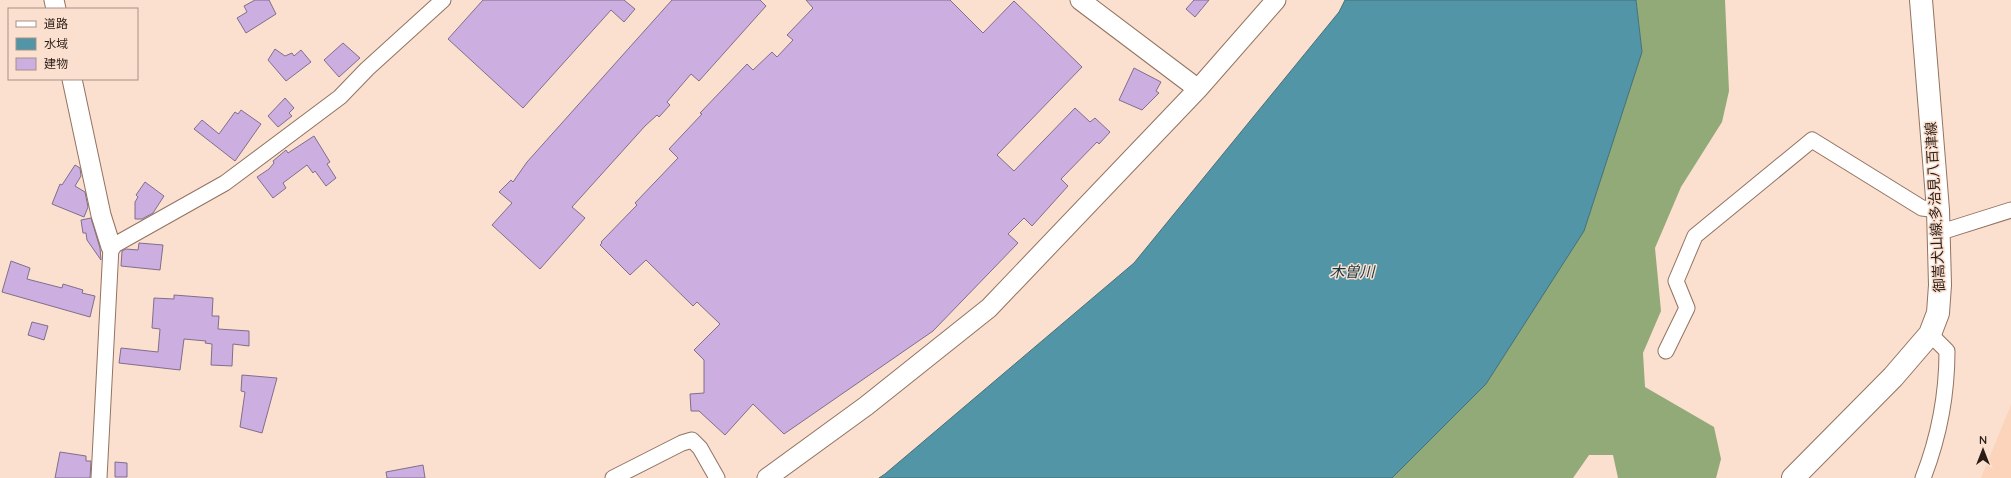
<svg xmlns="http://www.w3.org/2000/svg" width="2011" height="478" viewBox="0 0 2011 478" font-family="Quicksand,'Noto Sans JP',sans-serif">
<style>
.built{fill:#fcd3bb}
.forest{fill:#92a978}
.water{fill:#5195a6;stroke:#45717b}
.building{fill:#ccafe0;stroke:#7f6f8b}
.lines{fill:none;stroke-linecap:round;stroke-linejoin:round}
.minor-casing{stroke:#927361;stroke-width:17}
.tertiary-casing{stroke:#927361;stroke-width:21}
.secondary-casing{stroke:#927361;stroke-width:24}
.minor{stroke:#fff;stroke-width:15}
.tertiary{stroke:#fff;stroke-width:19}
.secondary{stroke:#fff;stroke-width:22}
.labels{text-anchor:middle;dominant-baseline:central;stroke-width:3;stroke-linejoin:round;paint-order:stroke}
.street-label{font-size:14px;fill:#2a1d16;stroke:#fbdfcf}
.water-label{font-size:15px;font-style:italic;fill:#193a43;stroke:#fbdfcf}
</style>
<rect width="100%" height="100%" fill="#fbdfcf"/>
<path class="built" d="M2011 405V478H1981Z"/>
<path class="forest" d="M1636 0H1725L1729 91 1722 122 1681 187 1655 248 1661 311 1643 353 1645 387 1714 427 1721 459 1716 478H1618L1613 455H1589L1573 478H1392L1486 384 1642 52Z"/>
<path class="water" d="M1345 0H1636L1642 52 1584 231 1486 384 1392 478H879L885 474 1134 263 1339 12Z"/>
<path class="building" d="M255 0H269L276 14 246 33 237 18 247 12 244 6Z
M483 0H624L635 9 624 22 611 10 523 108 448 39Z
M672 0H760L766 6 699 81 691 74 667 102 670 105 659 117 657 115 645 126 572 207 585 218 540 269 492 225 512 203 499 192 511 180 513 182 527 162Z
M806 0H950L983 33 1014 1 1082 67 997 155 1014 171 1075 108 1090 122 1095 118 1110 132 1099 144 1097 142 1061 179 1068 186 1032 226 1024 218 1008 234 1018 243 933 331 784 434 753 404 725 435 699 411H691L690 394 704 393V360L694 350 720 324 697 302 693 306 646 260 630 275 600 245 602 243 601 242 637 205 635 203 678 158 669 149 702 114 700 113 747 64 753 70 772 52 777 57 793 40 787 35 813 8Z
M1194 0H1209L1195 17 1186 9Z
M343 43 360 58 339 77 324 60Z
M275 49 285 56 292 53 294 56 301 50 311 62 286 81 268 60Z
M1134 68 1161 82 1156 91 1159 93 1142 110 1119 100Z
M285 98 294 108 289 113 292 116 278 127 268 116Z
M241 110 261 124 235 161 194 129 202 120 219 134 235 112 238 114Z
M314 136 330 162 327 164 336 178 326 186 315 171 313 173 307 165 283 183 286 188 273 198 257 177 269 169 274 163 273 161 286 150 288 153Z
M75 165 80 168 81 176 75 186 85 192 88 207 84 217 52 204 60 184 62 185Z
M145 182 164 196 153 213 142 219H135V202L138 197 136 195Z
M91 218 100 248 101 260 87 240 86 233H83L81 220Z
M139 243 163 245 160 270 121 266 122 251 126 249 138 250Z
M11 261 30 268 27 279 62 288 63 284 83 290 82 293 95 296 90 317 2 292Z
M174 295 213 298 212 316H219L218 329 249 331V346L233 344 232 366 211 365 212 344 205 343 206 341 184 339 180 370 119 363 121 348 158 352 160 329 152 328 154 298 174 299Z
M32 322 48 326 44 340 28 335Z
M242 375 277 378 262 433 240 427 245 392 241 391Z
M60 452 86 456V461H91L90 478H55Z
M115 462 127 463V477H115Z
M423 465 425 478H387L386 472Z"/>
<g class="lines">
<g class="minor-casing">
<path id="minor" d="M1938 233 2011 210
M1666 351 1687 308 1676 281 1695 236 1812 140 1922 208 1938 210
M99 478 111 247 225 183 340 97 367 69 443 0
M613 478 682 443 692 440 700 448 717 478
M1923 478C1939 437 1947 395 1947 351L1930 334"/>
</g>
<g class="tertiary-casing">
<path id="tertiary" d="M54 0 56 9
M1080 0 1198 89
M72 79 101 215 111 247
M767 478 866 406 989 308 1198 89 1276 0"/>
</g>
<g class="secondary-casing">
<path id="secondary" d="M1793 478 1893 377 1930 334 1938 313 1940 285 1938 210 1921 0"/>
</g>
<use href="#minor" class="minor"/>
<use href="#tertiary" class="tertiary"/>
<use href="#secondary" class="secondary"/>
</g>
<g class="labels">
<g class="street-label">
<text transform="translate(1935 207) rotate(-93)">御嵩犬山線;多治見八百津線</text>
</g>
<g class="water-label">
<text x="1352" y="271">木曽川</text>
</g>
</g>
<rect x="8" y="8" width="130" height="72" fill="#fbdfcf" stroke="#a79185"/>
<rect x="16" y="21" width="20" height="6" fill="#ffffff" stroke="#a79185"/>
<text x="44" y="28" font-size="12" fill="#2a1d16">道路</text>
<rect x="16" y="38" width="20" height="12" fill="#5195a6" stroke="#a79185"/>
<text x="44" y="48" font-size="12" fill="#2a1d16">水域</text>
<rect x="16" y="58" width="20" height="12" fill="#ccafe0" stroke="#a79185"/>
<text x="44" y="68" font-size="12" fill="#2a1d16">建物</text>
<g transform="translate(1983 450)" stroke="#fbdfcf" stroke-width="3" paint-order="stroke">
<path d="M0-3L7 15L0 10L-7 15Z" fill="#2a1d16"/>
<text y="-6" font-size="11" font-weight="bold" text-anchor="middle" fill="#2a1d16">N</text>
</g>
</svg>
